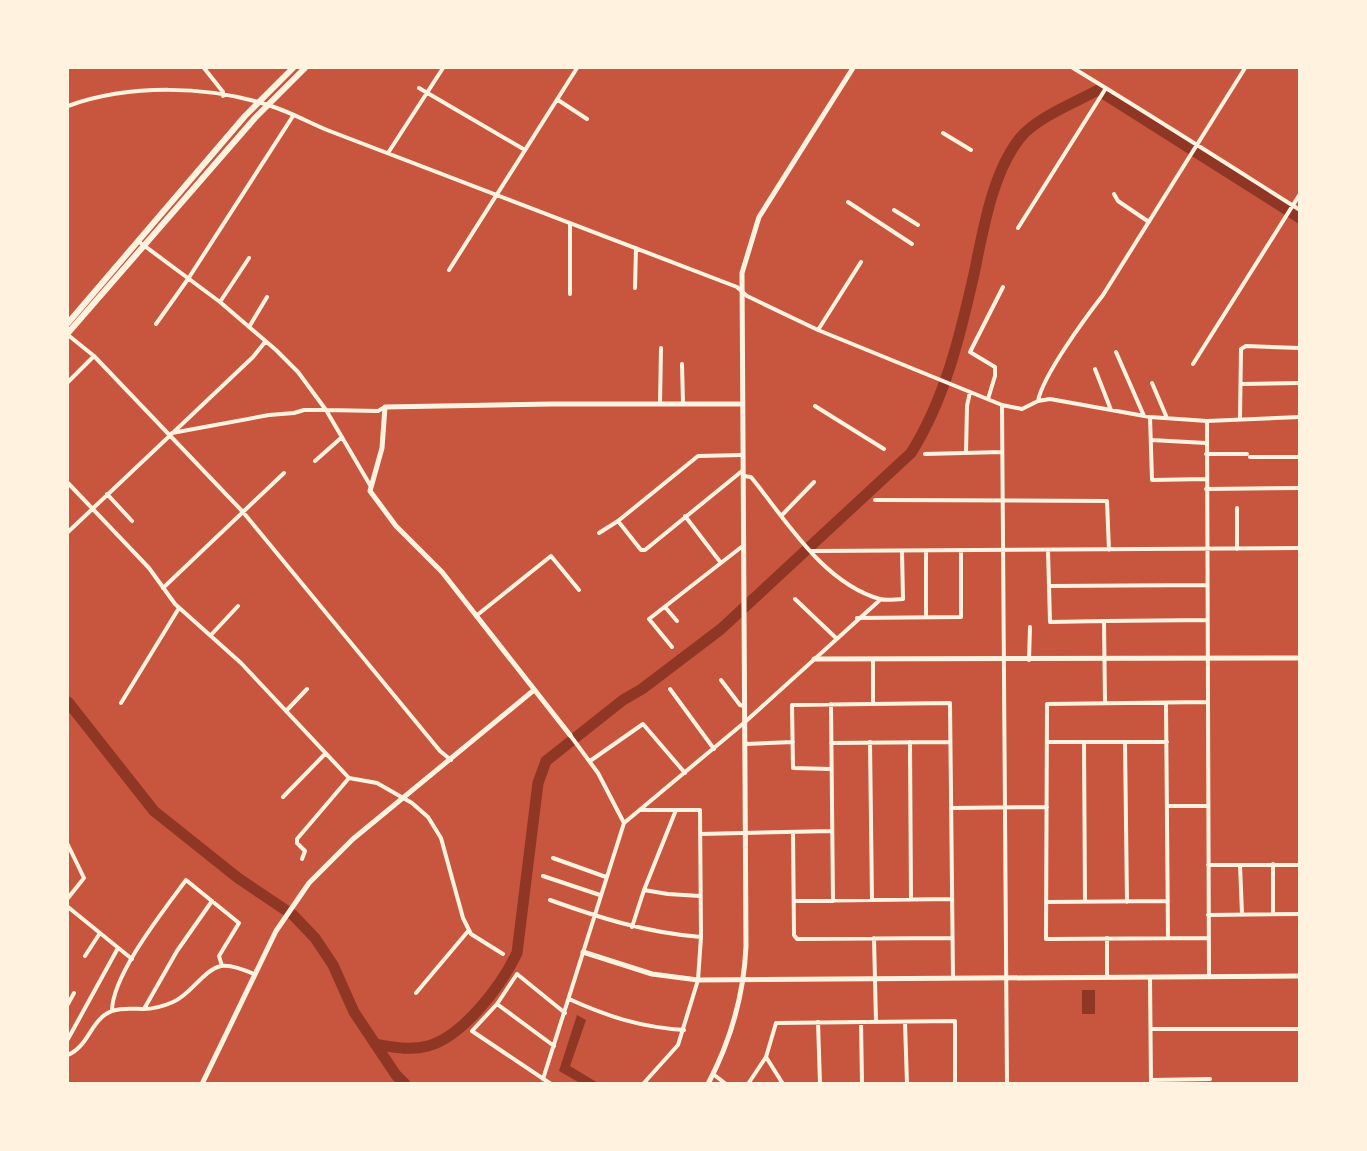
<svg xmlns="http://www.w3.org/2000/svg" width="1367" height="1151" viewBox="0 0 1367 1151" font-family="'Public Sans',sans-serif">
<style>
.water{fill:#8f3625}
.lines{fill:none;stroke-linecap:round;stroke-linejoin:round}
.river{stroke:#8f3625;stroke-width:11}
.minor{stroke:#fff3e0;stroke-width:4}
.tertiary{stroke:#fff3e0;stroke-width:5}
.primary{stroke:#fff3e0;stroke-width:6}
</style>
<rect width="100%" height="100%" fill="#c8553d"/>
<path class="water" d="M1082 990H1095V1014H1082Z
M577 1015 586 1020 570 1066 598 1083H580L559 1071Z"/>
<g class="lines">
<path class="river" d="M68 702 154 811 238 878 293 915 315 938 333 965 354 1012 396 1075 405 1084
M375 1044C393 1047 410 1051 428 1046 464 1036 502 984 517 953L538 783 546 761 623 700 642 689 721 629 911 453C945 399 960 336 974 274 983 231 992 173 1020 138 1036 118 1074 103 1098 90L1300 218"/>
<path class="minor" d="M204 68 223 92V96
M1073 68C1149 114 1224 162 1300 210
M419 88 525 150
M558 100 587 119
M68 106C129 84 208 85 271 106 290 112 308 122 327 130L737 287 747 296 818 330 1002 405 1022 409 1038 401 1050 399 1150 417 1207 421 1300 417
M943 133 971 150
M388 153 443 68
M1114 194 1118 201 1149 222
M848 202 912 244
M894 210 918 225
M570 224V294
M1018 228 1106 88
M138 241 220 302 276 350 298 372 326 410 378 411 385 407
M449 270 577 68
M635 288 636 248
M220 302 249 258
M156 324 188 279 293 116
M249 327 267 297
M818 330 861 262
M68 335 94 356 243 512 440 751 451 760
M1116 352 1144 416
M682 364 683 403
M1193 364 1300 194
M1095 369 1111 410
M68 382 94 356
M1152 383 1167 418
M1242 384 1300 383
M988 399 995 376V367L970 352 1003 287
M1038 401C1043 375 1086 317 1103 295L1245 68
M660 404 661 348
M1002 405 1007 1084
M815 406 884 449
M1150 417 1152 480 1206 479
M1240 418 1241 349 1246 346 1300 348
M1207 421 1209 977
M172 433 269 415 294 413 304 410H326L370 485
M1151 440 1206 443
M966 453 967 406 970 392
M925 454 1002 452
M1206 454H1247
M1250 457H1300
M315 461 342 437
M743 476 751 477C786 520 823 583 880 599 887 601 896 599 903 599L902 551
M68 483 149 568 175 604 241 663 349 778 377 783 412 803 428 817 441 838 463 918 471 934 503 954
M1206 489 1300 488
M107 494 132 521
M875 500 1107 501 1109 550
M1237 508V549
M782 515 814 482
M685 516 721 563
M618 521 641 550H645L742 471
M68 532 253 357 265 342
M599 533 618 521 698 456 742 455
M1048 550 1050 622 1104 621 1105 703
M812 551 1300 548
M926 551V617
M1049 586 1206 585
M163 588 284 473
M795 599 836 638
M665 607 677 621
M476 616 551 556 579 590
M857 618 961 617V551
M1104 621 1206 620
M211 635 238 606
M672 647 649 619 744 545
M873 659V704
M1029 660 1030 627
M721 680 740 705 744 706
M670 689 714 749
M1207 702 1047 704 1046 939 1209 938
M121 703 179 608
M1166 703 1168 938
M831 704 833 901
M286 711 307 689
M570 735 598 773 624 823
M870 742 872 900
M910 742 911 899
M1047 742H1167
M1084 742 1085 902
M1125 742 1127 902
M831 743 950 742
M745 744 793 742
M590 761 643 724 685 773
M831 769 793 768 792 705 950 703 953 978
M283 797 325 754
M1167 806H1208
M951 808 1047 807
M642 810H700L701 937 698 980 678 1045 643 1084
M793 832 794 935 797 939 952 938
M700 834 832 831
M68 845 84 878 68 898
M553 858 606 877
M302 859 305 851 297 843V839L349 778
M1273 864V914
M1208 865H1300
M1240 865 1242 914
M543 876 600 895
M644 890 668 894 700 896
M550 900C600 918 648 933 701 937
M794 901 952 899
M1046 902 1168 901
M68 907 132 959
M1208 915 1300 914
M632 927 644 890 676 810
M874 938 876 1022
M1107 938V977
M85 956 100 933
M1150 977 1151 1084
M416 993 469 930
M569 999C609 1017 640 1027 684 1030
M68 1004 74 993
M497 1004 554 1046
M144 1009 177 951 212 901
M112 1011C112 975 164 910 186 880L239 923 219 956 222 966
M818 1022 820 1084
M861 1022 862 1084
M905 1023 907 1084
M1151 1029H1300
M68 1039 118 948
M68 1055C88 1046 90 1024 106 1014 116 1007 131 1009 143 1009 152 1009 164 1006 173 1002 191 995 203 970 221 966 231 964 245 970 254 974
M766 1057 783 1084
M713 1074 726 1084
M543 1079 624 823 745 722 881 599
M1152 1080 1210 1079
M551 1084 472 1031 497 1004 517 974 565 1013
M748 1084 766 1057 776 1023 955 1021V1084"/>
<path class="tertiary" d="M814 659 1300 658
M570 735 442 572 396 526 370 491 382 448 385 407 552 404H741
M583 952 652 974 698 980 1300 976
M202 1084 276 931 309 883 353 839 534 690
M708 1084C731 1040 744 995 746 946L742 273 759 217 853 68"/>
<path class="primary" d="M68 323 245 116 293 68
M68 333 255 118 305 68"/>
</g>
<rect width="1367" height="1151" fill="none" stroke="#fff3e0" stroke-width="138"/>
</svg>
